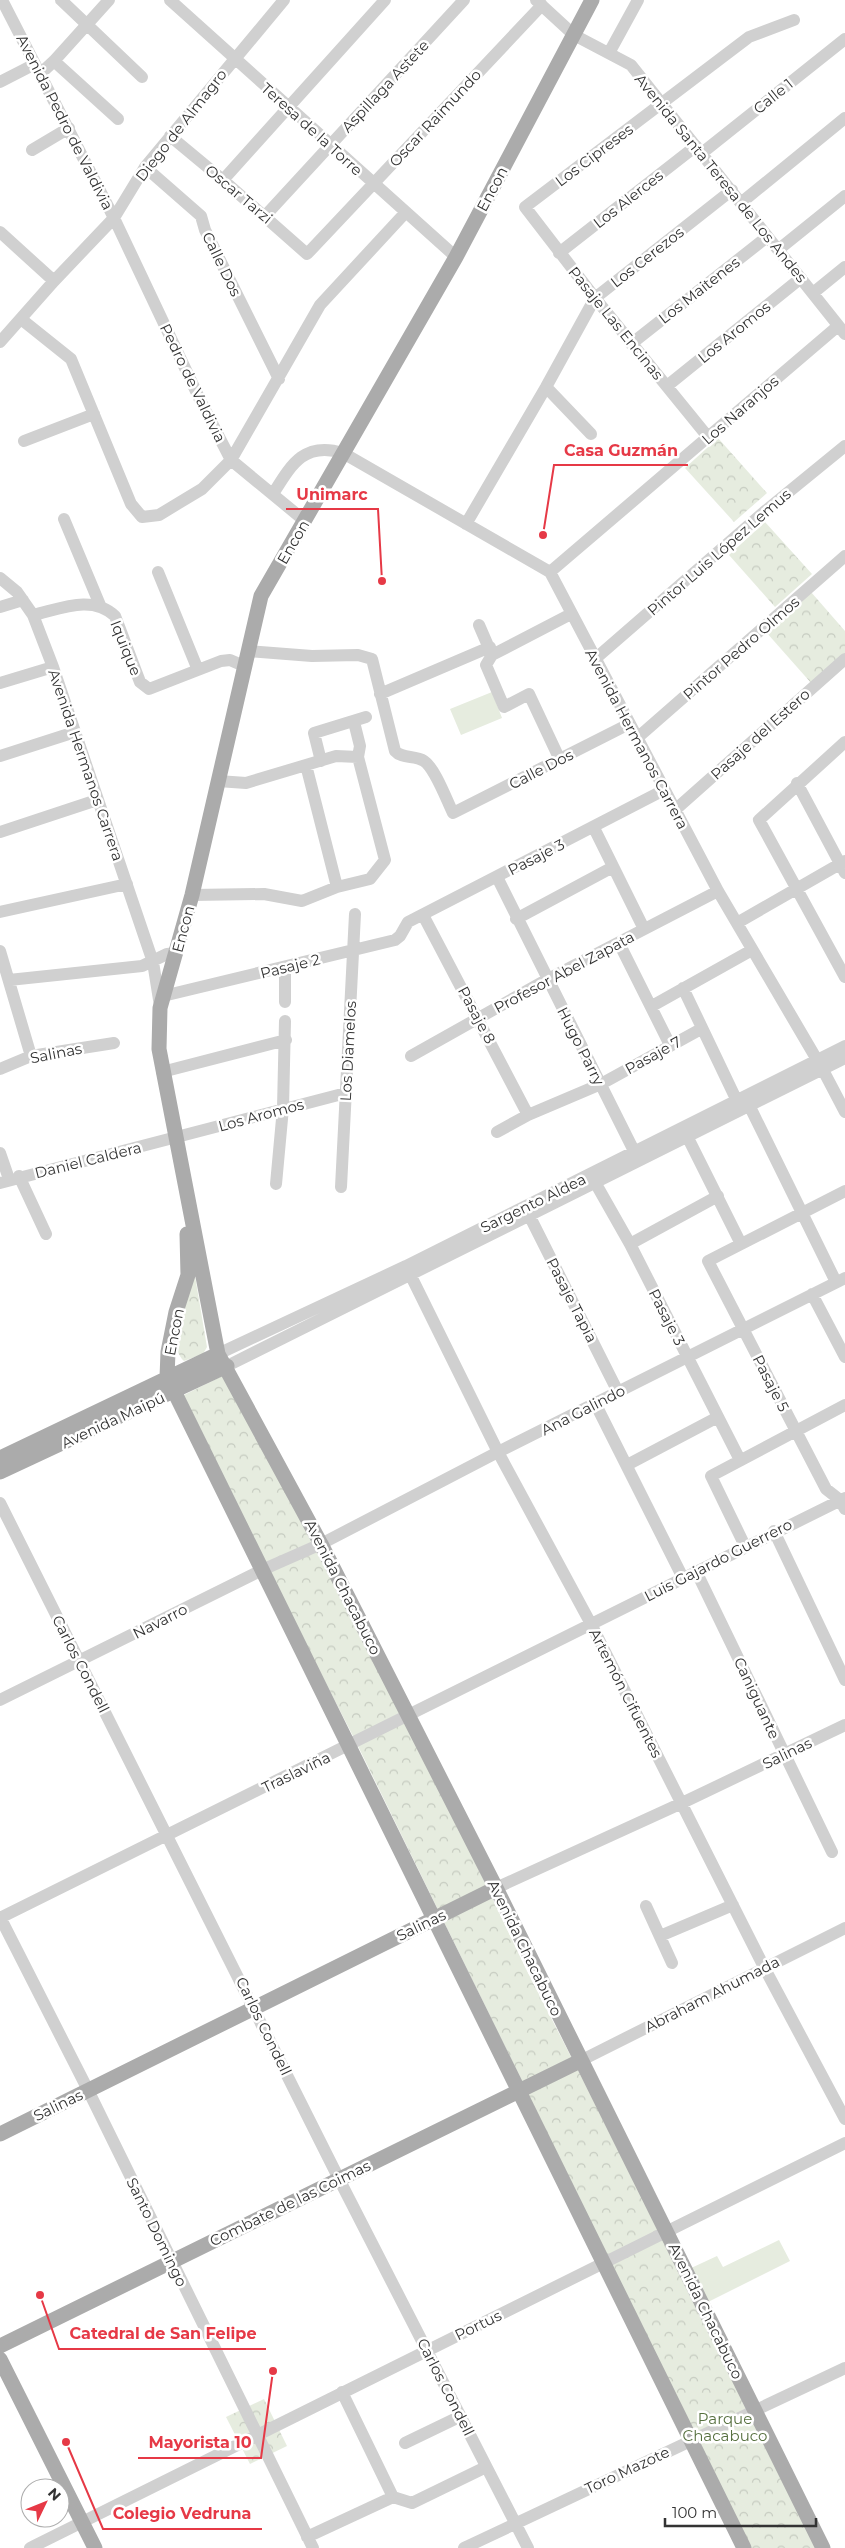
<svg xmlns="http://www.w3.org/2000/svg" width="845" height="2548" viewBox="0 0 845 2548" font-family="Montserrat,sans-serif">
<style>
.grass{fill:#e6ecdf}
.park{fill:url(#park-crowns)}
.lines{fill:none;stroke-linecap:round;stroke-linejoin:round}
.minor{stroke:#d0d0d0;stroke-width:12}
.major{stroke:#ababab;stroke-width:15}
.labels{text-anchor:middle;dominant-baseline:central;stroke-width:5;stroke-linejoin:round;paint-order:stroke}
.street-label{font-size:15px;fill:#333;stroke:#fff}
.park-label{font-size:15px;fill:#56703f;stroke:#fff}
.leader{fill:none;stroke:#e63946;stroke-width:2}
.callout-dot{fill:#e63946;stroke:#fff;stroke-width:2}
.callout-label{font-size:16px;text-anchor:middle;font-weight:bold;fill:#e63946;stroke:#fff;stroke-width:5;stroke-linejoin:round;paint-order:stroke}
</style>
<defs>
<pattern id="park-crowns" width="20" height="18" patternUnits="userSpaceOnUse" patternTransform="scale(1.25)"><rect width="20" height="18" fill="#e6ecdf"/><path d="M2 6a3 3 0 1 1 6 0M12 15a3 3 0 1 1 6 0" fill="none" stroke="#c6cbc0"/></pattern>
</defs>
<rect width="100%" height="100%" fill="#fff"/>
<path class="grass" d="M492 692 502 718 461 735 450 709Z
M779 2240 790 2261 706 2303 689 2269 717 2256 723 2267Z"/>
<path class="park" d="M718 438 767 493 734 522 685 468Z
M765 522 812 574 775 607 729 555Z
M811 592 845 631V655L812 684 766 632Z
M195 1276 207 1347 203 1354 184 1361C164 1342 187 1298 195 1276Z
M226 1374 406 1717 526 1969 639 2189 816 2548H750L356 1742 180 1397Z
M264 2399 287 2446 250 2464 226 2417Z"/>
<g class="lines">
<path class="minor" d="M2 0 114 218 202 404 231 460 305 521
M61 0 142 77
M170 0 456 257
M536 0 574 35 631 65 845 334
M609 53 638 0
M54 61 118 119
M40 74 54 61 109 0
M0 82 35 64
M170 136 223 180 307 254 542 5
M32 150 69 128
M702 153 845 39
M145 167 201 216 205 230 279 379
M223 180 385 0
M742 202 845 118
M265 216 464 0
M0 232 54 281
M778 250 845 196
M559 253 696 146
M813 293 845 267
M21 319 71 359 131 504 142 517 159 515 202 489 231 460 320 305 406 212
M0 342 54 281 114 218 145 167 284 0
M631 344 767 237
M667 386 801 278
M546 387 591 434
M708 437 595 298 525 207 749 37 794 20
M24 441 94 414
M273 494C291 465 304 441 343 453L550 572 718 891 823 1070 845 1112
M64 519 100 605
M466 524 546 387 595 298 732 190
M158 572 198 670
M550 572 838 326
M0 578 17 592 33 615 53 667 153 962 160 1006
M0 607 23 600
M33 615C60 609 92 594 115 616L140 682 149 689 221 661 230 660 244 666
M479 625 492 655
M248 651 312 656 358 655 372 659 395 751C402 759 415 755 424 761 435 768 447 801 453 813L629 724
M492 655 486 665 504 707 529 694 560 760
M492 655 571 614
M595 659 764 512 845 446
M0 683 53 667
M380 694 490 647
M354 722 360 746 358 757
M636 739 845 556
M845 742 759 820 845 977
M0 756 75 732
M321 761 314 733 366 717
M306 765 337 887
M797 783 845 873
M675 810 845 659
M594 828 644 929
M0 832 97 800
M497 877 638 1159
M192 895 264 894 302 901 337 887 370 879 385 860 358 757 336 756 246 783 218 781
M0 912 127 884
M423 915 528 1115
M516 919 613 867
M737 923 845 861
M619 943 670 1045
M0 951 31 1056
M285 968V1002
M9 980 142 966 167 954 177 953
M683 988 737 1101
M163 996 395 940 400 936 408 922 664 790
M652 1006 752 950
M411 1056 548 979 718 891
M0 1069 31 1056 114 1043
M162 1072 286 1040
M750 1107 836 1282
M497 1132 528 1115 601 1084 701 1029
M688 1138 741 1244
M0 1153 9 1179
M19 1176 46 1234
M592 1177 630 1244 740 1460
M0 1183 346 1093
M276 1184 283 1108 285 1021
M341 1187 355 914
M845 1191 708 1261 826 1489 840 1500 845 1509
M527 1211 618 1392
M630 1244 718 1196
M406 1266 498 1452 591 1624 764 1967 845 2119
M812 1294 845 1357
M218 1354 406 1266 845 1046
M227 1366 845 1058
M595 1403 683 1578
M627 1465 718 1417
M0 1503 339 2179 528 2548
M774 1531 845 1680
M745 1546 711 1476 845 1405
M696 1571 832 1852
M0 1700 262 1570 321 1544 498 1452 845 1278
M496 1888 682 1803 845 1725
M646 1906 672 1963
M0 1917 88 2090 313 2548
M0 1918 845 1498
M660 1936 733 1905
M580 2061 845 1928
M405 2443 461 2416
M393 2497 412 2503 486 2467
M307 2537 393 2497 342 2392
M30 2548 845 2143
M464 2548 845 2368"/>
<path class="major" d="M592 0 456 257 261 596 192 895 160 1008 159 1049 218 1354 321 1544 496 1888 823 2548
M167 1377 744 2548
M167 1377 168 1352 176 1312 188 1275 187 1234
M0 1458 218 1354
M0 1472 227 1366
M0 2134 496 1888
M0 2346 580 2061
M0 2359 95 2548"/>
</g>
<g class="labels">
<g class="street-label">
<text transform="translate(385 86) rotate(-47)">Aspillaga Astete</text>
<text transform="translate(773 96) rotate(-39)">Calle 1</text>
<text transform="translate(435 118) rotate(-47)">Oscar Raimundo</text>
<text transform="translate(65 122) rotate(63)">Avenida Pedro de Valdivia</text>
<text transform="translate(181 125) rotate(-52)">Diego de Almagro</text>
<text transform="translate(312 129) rotate(42)">Teresa de la Torre</text>
<text transform="translate(594 155) rotate(-37)">Los Cipreses</text>
<text transform="translate(721 178) rotate(51)">Avenida Santa Teresa de Los Andes</text>
<text transform="translate(492 189) rotate(-62)">Encon</text>
<text transform="translate(239 194) rotate(40)">Oscar Tarzi</text>
<text transform="translate(628 199) rotate(-38)">Los Alerces</text>
<text transform="translate(647 257) rotate(-38)">Los Cerezos</text>
<text transform="translate(222 264) rotate(64)">Calle Dos</text>
<text transform="translate(699 290) rotate(-38)">Los Maitenes</text>
<text transform="translate(616 323) rotate(51)">Pasaje Las Encinas</text>
<text transform="translate(734 332) rotate(-39)">Los Aromos</text>
<text transform="translate(193 383) rotate(64)">Pedro de Valdivia</text>
<text transform="translate(740 410) rotate(-41)">Los Naranjos</text>
<text transform="translate(293 542) rotate(-60)">Encon</text>
<text transform="translate(719 552) rotate(-41)">Pintor Luis López Lemus</text>
<text transform="translate(126 648) rotate(68)">Iquique</text>
<text transform="translate(741 648) rotate(-41)">Pintor Pedro Olmos</text>
<text transform="translate(760 734) rotate(-42)">Pasaje del Estero</text>
<text transform="translate(637 739) rotate(62)">Avenida Hermanos Carrera</text>
<text transform="translate(86 765) rotate(71)">Avenida Hermanos Carrera</text>
<text transform="translate(541 769) rotate(-27)">Calle Dos</text>
<text transform="translate(536 857) rotate(-27)">Pasaje 3</text>
<text transform="translate(183 929) rotate(-75)">Encon</text>
<text transform="translate(290 966) rotate(-14)">Pasaje 2</text>
<text transform="translate(564 972) rotate(-28)">Profesor Abel Zapata</text>
<text transform="translate(477 1015) rotate(62)">Pasaje 8</text>
<text transform="translate(581 1046) rotate(63)">Hugo Parry</text>
<text transform="translate(348 1051) rotate(-87)">Los Diamelos</text>
<text transform="translate(56 1053) rotate(-11)">Salinas</text>
<text transform="translate(653 1055) rotate(-29)">Pasaje 7</text>
<text transform="translate(261 1115) rotate(-15)">Los Aromos</text>
<text transform="translate(88 1160) rotate(-14)">Daniel Caldera</text>
<text transform="translate(533 1203) rotate(-26)">Sargento Aldea</text>
<text transform="translate(572 1300) rotate(63)">Pasaje Tapia</text>
<text transform="translate(667 1317) rotate(63)">Pasaje 3</text>
<text transform="translate(174 1332) rotate(-79)">Encon</text>
<text transform="translate(771 1383) rotate(63)">Pasaje 5</text>
<text transform="translate(583 1410) rotate(-27)">Ana Galindo</text>
<text transform="translate(113 1420) rotate(-25)">Avenida Maipú</text>
<text transform="translate(718 1560) rotate(-27)">Luis Gajardo Guerrero</text>
<text transform="translate(343 1587) rotate(63)">Avenida Chacabuco</text>
<text transform="translate(160 1621) rotate(-27)">Navarro</text>
<text transform="translate(81 1664) rotate(63)">Carlos Condell</text>
<text transform="translate(626 1693) rotate(63)">Artemón Cifuentes</text>
<text transform="translate(757 1698) rotate(65)">Caniguante</text>
<text transform="translate(787 1753) rotate(-26)">Salinas</text>
<text transform="translate(296 1772) rotate(-26)">Traslaviña</text>
<text transform="translate(421 1925) rotate(-26)">Salinas</text>
<text transform="translate(525 1948) rotate(64)">Avenida Chacabuco</text>
<text transform="translate(712 1994) rotate(-27)">Abraham Ahumada</text>
<text transform="translate(264 2026) rotate(64)">Carlos Condell</text>
<text transform="translate(58 2105) rotate(-26)">Salinas</text>
<text transform="translate(290 2203) rotate(-26)">Combate de las Coimas</text>
<text transform="translate(157 2232) rotate(64)">Santo Domingo</text>
<text transform="translate(706 2311) rotate(64)">Avenida Chacabuco</text>
<text transform="translate(478 2325) rotate(-26)">Portus</text>
<text transform="translate(446 2387) rotate(63)">Carlos Condell</text>
<text transform="translate(627 2470) rotate(-25)">Toro Mazote</text>
</g>
<g class="park-label">
<text x="725" y="2418">Parque<tspan x="725" dy="17">Chacabuco</tspan></text>
</g>
</g>
<path class="leader" d="M543 535L554 465H688M382 581L378 509H286M40 2295L59 2349H266M273 2371L261 2458H138M66 2442L103 2529H262"/>
<g class="callout-dot">
<circle cx="543" cy="535" r="5"/>
<circle cx="382" cy="581" r="5"/>
<circle cx="40" cy="2295" r="5"/>
<circle cx="273" cy="2371" r="5"/>
<circle cx="66" cy="2442" r="5"/>
</g>
<g class="callout-label">
<text x="621" y="456">Casa Guzmán</text>
<text x="332" y="500">Unimarc</text>
<text x="163" y="2339">Catedral de San Felipe</text>
<text x="200" y="2448">Mayorista 10</text>
<text x="182" y="2519">Colegio Vedruna</text>
</g>
<g transform="translate(45 2503) rotate(47)"><circle r="24" fill="#ffffff" stroke="#adadad"/>
<path d="M0-4L9 19L0 12L-9 19Z" fill="#e63946"/>
<text y="-8" font-size="14" font-weight="bold" text-anchor="middle" fill="#333333">N</text>
</g>
<path d="M665 2518v8h151v-8" fill="none" stroke="#333333" stroke-width="2.5"/>
<text x="672" y="2518" font-size="15" fill="#333333" stroke="#ffffff" stroke-width="4" paint-order="stroke">100 m</text>
</svg>
